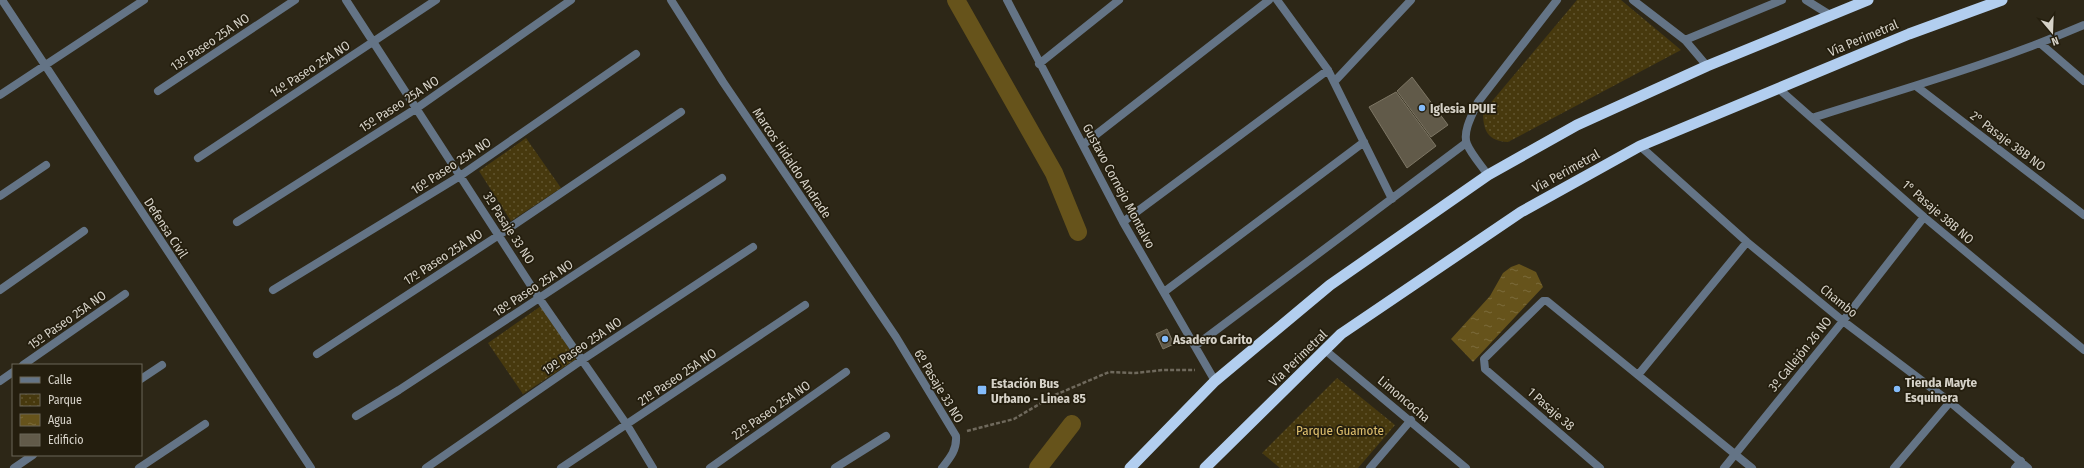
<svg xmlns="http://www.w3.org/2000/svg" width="2084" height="468" viewBox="0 0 2084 468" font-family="'Fira Sans Condensed',sans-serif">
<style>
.park{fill:url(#park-dots)}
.water{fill:url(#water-ripples)}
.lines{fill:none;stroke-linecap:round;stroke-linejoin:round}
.canal{stroke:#66531b;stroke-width:18}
.building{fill:#615a49;stroke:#7d7664}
.path{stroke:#6f695c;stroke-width:2.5;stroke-dasharray:4 2;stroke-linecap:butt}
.minor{stroke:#647486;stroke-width:8}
.tertiary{stroke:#647486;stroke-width:8}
.trunk{stroke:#b2ceef;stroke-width:11}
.poi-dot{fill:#84bcfb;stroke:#241e0e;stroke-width:1.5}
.labels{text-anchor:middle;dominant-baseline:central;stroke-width:3.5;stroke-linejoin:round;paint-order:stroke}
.street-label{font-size:13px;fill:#d6d2c8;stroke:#241e0e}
.poi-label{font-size:13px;font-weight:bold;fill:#d6d2c8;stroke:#241e0e;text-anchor:start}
.park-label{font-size:13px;fill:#debf6e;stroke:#241e0e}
</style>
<defs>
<pattern id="park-dots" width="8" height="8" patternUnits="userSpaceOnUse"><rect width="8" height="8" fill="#47390e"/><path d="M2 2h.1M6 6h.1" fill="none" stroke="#615530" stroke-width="1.8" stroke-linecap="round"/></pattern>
<pattern id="water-ripples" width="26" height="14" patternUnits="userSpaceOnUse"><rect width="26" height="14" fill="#66531b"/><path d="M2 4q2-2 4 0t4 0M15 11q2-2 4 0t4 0" fill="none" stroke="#7b6b3b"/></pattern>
</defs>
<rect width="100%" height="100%" fill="#2d2717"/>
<path class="park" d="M1577 0H1621L1681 50 1508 142C1488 141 1483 131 1483 112Z
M526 138 561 188 511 221 479 171Z
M541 306 576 359 523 394 488 343Z
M1337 378 1395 425 1358 468H1280L1262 453Z"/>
<path class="water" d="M1519 264 1536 272 1543 287 1473 362 1451 339 1490 296 1503 273 1511 267Z"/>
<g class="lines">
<path class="canal" d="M956 0 1054 173 1078 232
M1038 468 1072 424"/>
</g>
<path class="building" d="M1412 77 1448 125 1431 137 1397 91Z
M1396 92 1436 146 1407 168 1369 107Z
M1167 329 1174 344 1163 349 1156 334Z"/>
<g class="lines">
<path class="path" d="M967 431 1014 419 1055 395 1109 372 1135 373 1163 370H1195"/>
<path class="minor" d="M2 0 311 468
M346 0 539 298 627 425 653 468
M671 0 723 82 896 337 956 436C957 450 950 458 942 468
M1007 0 1123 222 1215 381
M1277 0 1328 70 1392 199
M1633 0 1685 40 1707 66
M1806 0 1830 15
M1685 40 1782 0
M2041 44 2084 81
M1039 64 1119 0
M1334 82 1411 0
M1916 86 2084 215
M1779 89 1924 217 2084 350
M158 91 295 0
M0 95 144 0
M1812 118C1903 89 1996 63 2084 25
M1084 144 1269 0
M1640 146 1747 242 1843 321 1950 402 2028 468
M198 158 436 0
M1488 175C1481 165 1471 154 1467 144 1462 132 1473 113 1478 102L1557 0
M0 196 46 165
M237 222 417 108 571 0
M1123 222 1328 70
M0 290 84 231
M273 290 460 176 636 54
M1164 292 1364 142
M1195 346 1466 143
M317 354 499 235 681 112
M23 365 125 294
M1638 375 1747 242
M141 379 162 365
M0 381 13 372
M356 416 399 390 722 178
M14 468 33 455
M139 468 205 424
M426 468 582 360 753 247
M561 468 805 305
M710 468 846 372
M835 468 886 436
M1370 468 1411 420
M1600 468 1485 369 1484 359 1543 301H1547L1752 468
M1724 468 1843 321 1924 217
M1894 468 1950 402
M2015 468 2021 461"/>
<path class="tertiary" d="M1325 350 1466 468"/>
<path class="trunk" d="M1130 468 1215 381 1330 285 1488 175 1577 125 1707 66 1868 0
M1205 468 1341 334 1521 212 1640 146 1909 34 2002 0"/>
</g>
<g class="poi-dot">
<circle cx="1422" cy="108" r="4"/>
<circle cx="1165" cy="339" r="4"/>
<circle cx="1897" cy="389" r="4"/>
<rect x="977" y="385" width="10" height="10" rx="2"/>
</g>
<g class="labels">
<g class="street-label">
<text transform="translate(1863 38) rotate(-23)">Vía Perimetral</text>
<text transform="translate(210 42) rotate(-34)">13º Paseo 25A NO</text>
<text transform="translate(310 69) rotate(-33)">14º Paseo 25A NO</text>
<text transform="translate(399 104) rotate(-33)">15º Paseo 25A NO</text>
<text transform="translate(2008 141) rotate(37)">2° Pasaje 38B NO</text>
<text transform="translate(792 163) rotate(56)">Marcos Hidaldo Andrade</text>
<text transform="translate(451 166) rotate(-33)">16º Paseo 25A NO</text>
<text transform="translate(1566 171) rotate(-29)">Vía Perimetral</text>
<text transform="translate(1119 186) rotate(62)">Gustavo Cornejo Montalvo</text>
<text transform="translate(1938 212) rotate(41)">1° Pasaje 38B NO</text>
<text transform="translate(166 228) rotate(57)">Defensa Civil</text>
<text transform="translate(509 228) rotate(57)">3º Pasaje 33 NO</text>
<text transform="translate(443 257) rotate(-33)">17º Paseo 25A NO</text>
<text transform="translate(533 288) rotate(-33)">18º Paseo 25A NO</text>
<text transform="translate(1839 301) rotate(39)">Chambo</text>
<text transform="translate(67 320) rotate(-35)">15º Paseo 25A NO</text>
<text transform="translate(582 346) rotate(-34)">19º Paseo 25A NO</text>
<text transform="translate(1800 354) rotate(-51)">3º Callejón 26 NO</text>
<text transform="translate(1298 358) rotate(-44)">Vía Perimetral</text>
<text transform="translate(677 377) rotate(-34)">21º Paseo 25A NO</text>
<text transform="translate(939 386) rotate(59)">6º Pasaje 33 NO</text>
<text transform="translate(1404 399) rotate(40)">Limoncocha</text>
<text transform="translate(1551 409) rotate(41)">1 Pasaje 38</text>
<text transform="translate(771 410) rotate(-35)">22º Paseo 25A NO</text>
</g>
<g class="poi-label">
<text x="1430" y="108">Iglesia IPUIE</text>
<text x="1173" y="339">Asadero Carito</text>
<text x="1905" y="382">Tienda Mayte<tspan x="1905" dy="15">Esquinera</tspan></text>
<text x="991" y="383">Estación Bus<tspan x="991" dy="15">Urbano - Linea 85</tspan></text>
</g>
<g class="park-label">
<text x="1340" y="430">Parque Guamote</text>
</g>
</g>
<rect x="12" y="364" width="130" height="92" fill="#241e0e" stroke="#6b6658"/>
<rect x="20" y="377" width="20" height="6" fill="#647486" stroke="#6b6658"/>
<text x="48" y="384" font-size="12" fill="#d6d2c8">Calle</text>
<rect x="20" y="394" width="20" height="12" fill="url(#park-dots)" stroke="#6b6658"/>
<text x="48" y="404" font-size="12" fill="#d6d2c8">Parque</text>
<rect x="20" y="414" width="20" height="12" fill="url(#water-ripples)" stroke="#6b6658"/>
<text x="48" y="424" font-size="12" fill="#d6d2c8">Agua</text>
<rect x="20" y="434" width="20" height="12" fill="#615a49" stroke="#6b6658"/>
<text x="48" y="444" font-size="12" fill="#d6d2c8">Edificio</text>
<g transform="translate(2052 32) rotate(161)" stroke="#241e0e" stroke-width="3" paint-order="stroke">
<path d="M0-3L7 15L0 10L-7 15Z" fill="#d6d2c8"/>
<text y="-6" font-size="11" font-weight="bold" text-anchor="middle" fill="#d6d2c8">N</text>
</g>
</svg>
